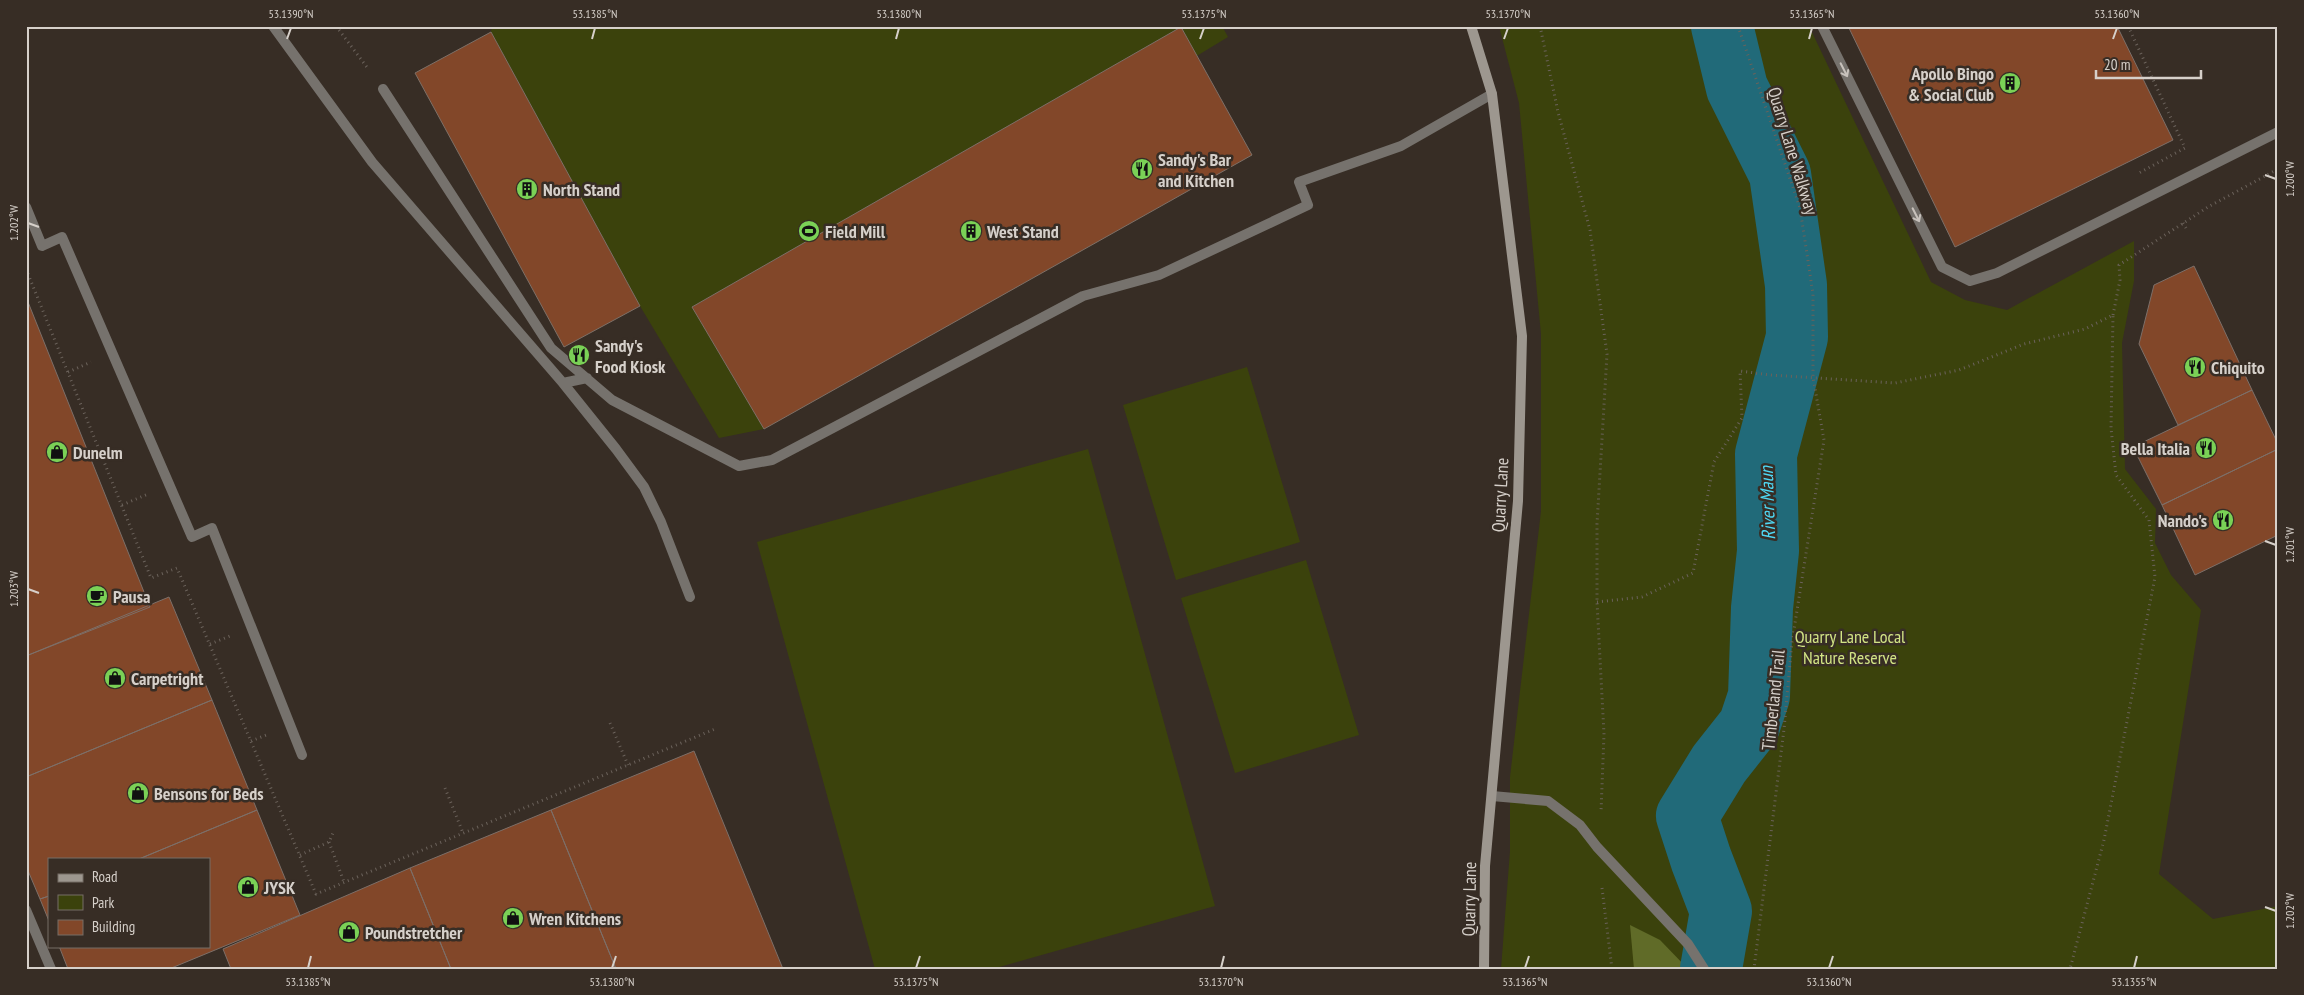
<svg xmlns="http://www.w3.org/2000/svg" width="2304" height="995" viewBox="0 0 2304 995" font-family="'PT Sans Narrow',sans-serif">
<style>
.green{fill:#3b420c}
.forest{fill:#606b28}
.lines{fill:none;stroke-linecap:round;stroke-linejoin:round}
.river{stroke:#216a79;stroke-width:62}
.building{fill:#824729;stroke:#7d6f68}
.path{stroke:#6b625b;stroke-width:3;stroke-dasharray:1 4;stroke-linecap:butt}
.lane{stroke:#76726d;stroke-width:10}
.secondary{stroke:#9d978f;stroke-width:10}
.oneway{stroke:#c8c2bc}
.ticks{fill:none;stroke:#d6d0ca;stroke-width:2}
.labels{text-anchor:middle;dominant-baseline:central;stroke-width:5;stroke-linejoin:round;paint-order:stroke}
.poi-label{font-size:18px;font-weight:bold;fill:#d6d0ca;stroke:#372d25;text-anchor:start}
.street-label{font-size:18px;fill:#d6d0ca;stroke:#372d25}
.park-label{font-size:18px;fill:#d2e485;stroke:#372d25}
.water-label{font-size:19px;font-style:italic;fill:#4fd7f3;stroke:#372d25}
.neatline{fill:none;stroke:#d6d0ca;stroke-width:2}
.ticks-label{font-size:12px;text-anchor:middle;fill:#d6d0ca}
</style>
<rect width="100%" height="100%" fill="#372d25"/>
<path class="green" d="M492 26H1222L1228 37 1195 57 1252 155 764 429 719 438 640 306 564 347 415 73 491 32Z
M1499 26H1809L1931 282 1965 300 2007 310 2134 241V281L2122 343 2125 469 2156 509 2155 543 2171 575 2201 610 2159 874 2213 919 2278 906V969H1501L1510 851V777L1541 511V334L1519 103Z
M1247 367 1300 542 1176 580 1123 405Z
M1088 449 1215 906 992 969H875L757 542Z
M1306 560 1359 735 1235 773 1181 598Z"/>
<path class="forest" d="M1630 925 1660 940 1688 969H1634Z"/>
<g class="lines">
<path class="river" d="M1711 969 1721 911 1701 859 1687 816 1719 764 1749 726 1759 696 1762 608 1768 551 1766 454 1797 337 1796 285 1780 174 1737 88 1722 26"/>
</g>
<path class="building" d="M1848 26H2117L2173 140 1955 247Z
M1181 27 1252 155 764 429 692 307Z
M491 32 640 306 564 347 415 73Z
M2194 266 2252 390 2178 425 2139 344 2154 285Z
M26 297 150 607 26 656Z
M2252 390 2278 444V449L2162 505 2133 447Z
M2278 449V535L2195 575 2162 505Z
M169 597 212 700 26 777V656Z
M212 700 257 810 139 859H49V896L40 899 26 866V777Z
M694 751 783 969H616L551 810Z
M257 810 300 915 169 969H68L59 946H209V859H139Z
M551 810 616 969H451L410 868Z
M410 868 451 969H231L223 949Z
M49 896V921L40 899Z"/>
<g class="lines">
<path class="path" d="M336 26 369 70
M1540 26 1558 112 1590 230 1607 354 1597 524V602L1604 734 1601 812
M1738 26 1800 208 1813 294V377L1824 440 1792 642 1784 729 1754 969
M2128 26 2185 148 2139 173
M2183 223 2186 228
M26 269 151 578 177 568 316 894 715 729
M2113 315 2120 280 2119 265 2208 207 2278 169
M68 372 91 362
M122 505 148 494
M1597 602 1642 597 1693 573 1714 462 1742 418 1740 371 1770 375 1895 383 1959 370 2024 344 2085 329 2113 315 2111 428 2116 475 2149 520 2155 577 2104 840 2070 969
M210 644 230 636
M610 723 628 765
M251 741 269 734
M445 788 463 833
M329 842 344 882
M300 855 329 842 333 833
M1602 888 1612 969"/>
<path class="lane" d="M273 26 372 162 563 383 616 449 644 487 661 522 690 597
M1822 26 1942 267 1970 281 1997 273 2278 132
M383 89 551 348 612 400 739 466 772 460 1083 296 1159 275 1308 205 1299 182 1401 146 1492 94
M26 207 42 246 62 237 192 537 212 528 302 755
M563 383 587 378
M1492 796 1548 801 1580 825 1597 847 1688 944 1704 969
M26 910 51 969"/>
<path class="secondary" d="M1471 26 1492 94 1522 336 1518 501 1485 866 1484 969"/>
</g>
<defs><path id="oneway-shaft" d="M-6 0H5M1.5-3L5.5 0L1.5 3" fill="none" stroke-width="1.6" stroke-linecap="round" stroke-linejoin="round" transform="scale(1.25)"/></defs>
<g class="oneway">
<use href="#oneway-shaft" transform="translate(1844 70) rotate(63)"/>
<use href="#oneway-shaft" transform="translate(1916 215) rotate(63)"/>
</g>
<path class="ticks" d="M287 39 291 28M592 39 595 28M896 39 899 28M1200 39 1204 28M1504 39 1508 28M1809 39 1812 28M2113 39 2117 28M2265 175 2276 179M28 223 39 227M2265 541 2276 545M28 589 39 593M2265 907 2276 911M308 968 311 956M612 968 616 956M916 968 920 956M1221 968 1224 956M1525 968 1529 956M1829 968 1833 956M2134 968 2137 956"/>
<defs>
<g id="building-disc" transform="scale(1.125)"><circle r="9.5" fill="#7ad156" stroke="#372d25"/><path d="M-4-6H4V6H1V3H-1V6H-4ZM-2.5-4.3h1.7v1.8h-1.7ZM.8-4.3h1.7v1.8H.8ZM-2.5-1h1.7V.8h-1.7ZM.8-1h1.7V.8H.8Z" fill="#111"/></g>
<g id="restaurant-disc" transform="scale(1.125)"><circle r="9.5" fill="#7ad156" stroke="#372d25"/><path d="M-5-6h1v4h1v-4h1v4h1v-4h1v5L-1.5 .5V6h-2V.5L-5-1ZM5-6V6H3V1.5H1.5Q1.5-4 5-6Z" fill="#111"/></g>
<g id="stadium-disc" transform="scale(1.125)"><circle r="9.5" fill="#7ad156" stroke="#372d25"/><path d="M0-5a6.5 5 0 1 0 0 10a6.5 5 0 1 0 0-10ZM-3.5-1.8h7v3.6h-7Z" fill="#111"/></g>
<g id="shop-disc" transform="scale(1.125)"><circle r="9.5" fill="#7ad156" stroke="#372d25"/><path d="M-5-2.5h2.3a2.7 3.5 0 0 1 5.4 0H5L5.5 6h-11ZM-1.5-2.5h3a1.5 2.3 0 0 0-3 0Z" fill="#111"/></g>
<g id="cafe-disc" transform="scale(1.125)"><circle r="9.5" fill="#7ad156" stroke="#372d25"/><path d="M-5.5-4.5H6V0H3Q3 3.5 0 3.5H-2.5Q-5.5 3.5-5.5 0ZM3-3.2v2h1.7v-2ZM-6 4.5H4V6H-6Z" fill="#111"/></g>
</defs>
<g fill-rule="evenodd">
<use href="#building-disc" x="2010" y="83"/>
<use href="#restaurant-disc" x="1142" y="169"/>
<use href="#building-disc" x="527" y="189"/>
<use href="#stadium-disc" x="809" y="231"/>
<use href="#building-disc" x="971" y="231"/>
<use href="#restaurant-disc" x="579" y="355"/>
<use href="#restaurant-disc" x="2195" y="367"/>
<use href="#restaurant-disc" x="2206" y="448"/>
<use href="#shop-disc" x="57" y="452"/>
<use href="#restaurant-disc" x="2223" y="520"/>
<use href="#cafe-disc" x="97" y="596"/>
<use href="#shop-disc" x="115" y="678"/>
<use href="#shop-disc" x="138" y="793"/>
<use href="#shop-disc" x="248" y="887"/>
<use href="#shop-disc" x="513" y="918"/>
<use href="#shop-disc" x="349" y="932"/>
</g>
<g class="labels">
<g class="poi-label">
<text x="1994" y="73" text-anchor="end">Apollo Bingo<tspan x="1994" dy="21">&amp; Social Club</tspan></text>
<text x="1158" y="159">Sandy's Bar<tspan x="1158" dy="21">and Kitchen</tspan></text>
<text x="543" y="189">North Stand</text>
<text x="825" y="231">Field Mill</text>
<text x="987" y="231">West Stand</text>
<text x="595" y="345">Sandy's<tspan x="595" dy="21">Food Kiosk</tspan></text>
<text x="2211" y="367">Chiquito</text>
<text x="2190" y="448" text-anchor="end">Bella Italia</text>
<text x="73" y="452">Dunelm</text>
<text x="2207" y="520" text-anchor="end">Nando's</text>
<text x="113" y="596">Pausa</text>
<text x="131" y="678">Carpetright</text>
<text x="154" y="793">Bensons for Beds</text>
<text x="264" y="887">JYSK</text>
<text x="529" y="918">Wren Kitchens</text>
<text x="365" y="932">Poundstretcher</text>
</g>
<g class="street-label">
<text transform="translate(1793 151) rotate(73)">Quarry Lane Walkway</text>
<text transform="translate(1500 495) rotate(-87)">Quarry Lane</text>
<text transform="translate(1773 700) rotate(-84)">Timberland Trail</text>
<text transform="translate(1469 899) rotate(-89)">Quarry Lane</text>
</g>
<g class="park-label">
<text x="1850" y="636">Quarry Lane Local<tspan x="1850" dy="21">Nature Reserve</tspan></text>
</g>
<g class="water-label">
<text transform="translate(1767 503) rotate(-92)">River Maun</text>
</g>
</g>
<rect width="2304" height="995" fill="none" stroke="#372d25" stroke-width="55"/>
<rect x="48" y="858" width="162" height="90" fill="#372d25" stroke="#776e67"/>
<rect x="58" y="874" width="25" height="8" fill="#9d978f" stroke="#776e67"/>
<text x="92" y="882" font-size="15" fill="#d6d0ca">Road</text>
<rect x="58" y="895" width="25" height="15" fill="#3b420c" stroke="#776e67"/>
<text x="92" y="908" font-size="15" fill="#d6d0ca">Park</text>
<rect x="58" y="920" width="25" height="15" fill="#824729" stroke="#776e67"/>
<text x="92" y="932" font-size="15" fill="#d6d0ca">Building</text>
<path d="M2096 70v8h105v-8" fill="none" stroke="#d6d0ca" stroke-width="2.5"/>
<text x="2104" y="70" font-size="15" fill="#d6d0ca" stroke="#372d25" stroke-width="4" paint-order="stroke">20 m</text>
<rect x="28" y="28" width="2248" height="940" class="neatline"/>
<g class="ticks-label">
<text x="291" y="18">53.1390°N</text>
<text x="595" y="18">53.1385°N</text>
<text x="899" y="18">53.1380°N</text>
<text x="1204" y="18">53.1375°N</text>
<text x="1508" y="18">53.1370°N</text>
<text x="1812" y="18">53.1365°N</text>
<text x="2117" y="18">53.1360°N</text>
<text transform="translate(2290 179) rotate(-90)" y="4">1.200°W</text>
<text transform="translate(14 223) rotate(-90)" y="4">1.202°W</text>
<text transform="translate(2290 545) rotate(-90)" y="4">1.201°W</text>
<text transform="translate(14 589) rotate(-90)" y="4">1.203°W</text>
<text transform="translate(2290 911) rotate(-90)" y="4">1.202°W</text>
<text x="308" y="986">53.1385°N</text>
<text x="612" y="986">53.1380°N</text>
<text x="916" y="986">53.1375°N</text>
<text x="1221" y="986">53.1370°N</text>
<text x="1525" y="986">53.1365°N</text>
<text x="1829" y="986">53.1360°N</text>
<text x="2134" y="986">53.1355°N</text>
</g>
</svg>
